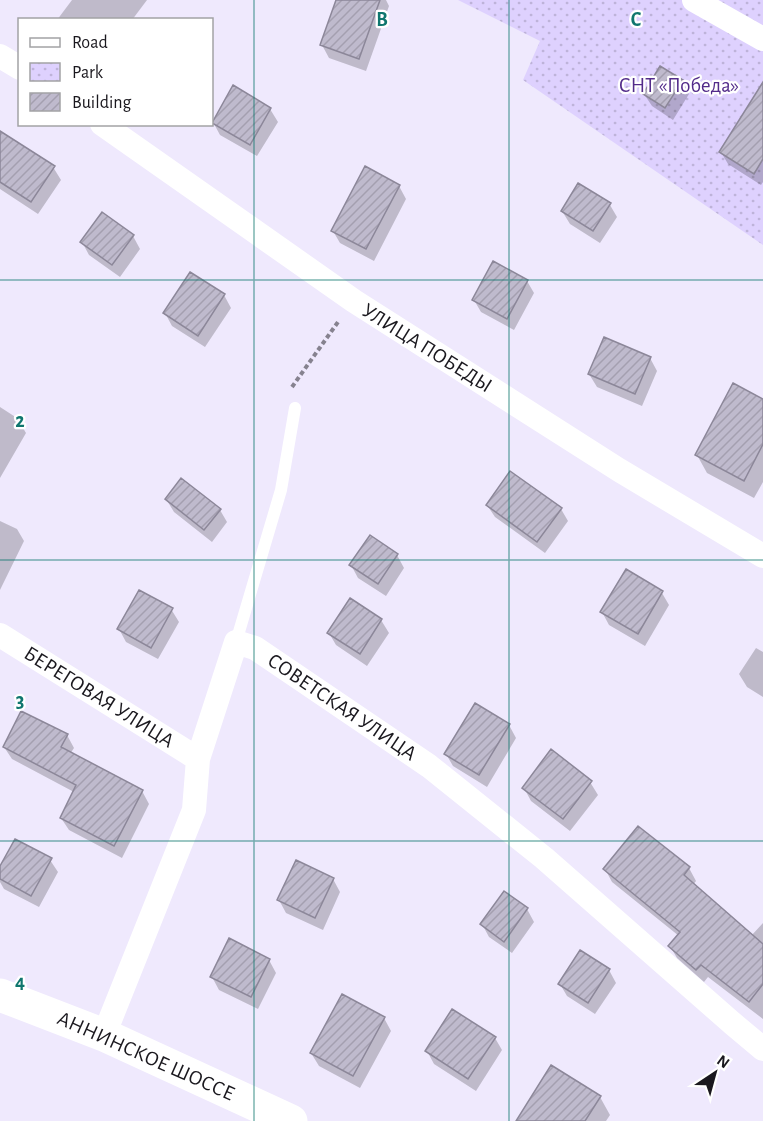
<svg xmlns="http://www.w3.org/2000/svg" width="763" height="1121" viewBox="0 0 763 1121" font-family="'Alegreya Sans',sans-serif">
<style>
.park{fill:url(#park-dots)}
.shadow{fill:#0003}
.building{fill:url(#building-hatch);stroke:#8c8799;stroke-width:1.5}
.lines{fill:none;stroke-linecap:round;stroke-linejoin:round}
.path{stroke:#86828f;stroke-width:4;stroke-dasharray:4.5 3;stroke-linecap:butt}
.lane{stroke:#fff;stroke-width:12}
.street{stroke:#fff;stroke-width:24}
.secondary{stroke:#fff;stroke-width:33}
.grid{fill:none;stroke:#0f766e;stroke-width:1.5;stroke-opacity:0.55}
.labels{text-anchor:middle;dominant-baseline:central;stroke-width:4.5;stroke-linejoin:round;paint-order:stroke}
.park-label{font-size:21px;fill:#532c8a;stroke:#fff}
.street-label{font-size:21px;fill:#1a181e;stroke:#fff}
.grid-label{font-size:20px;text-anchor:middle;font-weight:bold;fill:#0f766e;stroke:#fff;stroke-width:4.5;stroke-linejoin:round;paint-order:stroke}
</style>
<defs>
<pattern id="park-dots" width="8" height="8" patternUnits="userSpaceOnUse" patternTransform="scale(1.5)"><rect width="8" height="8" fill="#ded1fe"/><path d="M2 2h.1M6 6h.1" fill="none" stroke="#beb3d9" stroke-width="1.8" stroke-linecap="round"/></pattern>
<pattern id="building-hatch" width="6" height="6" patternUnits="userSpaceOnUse" patternTransform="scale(1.5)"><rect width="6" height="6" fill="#bfbacd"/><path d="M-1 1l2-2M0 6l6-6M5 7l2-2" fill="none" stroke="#a49fb0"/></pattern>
</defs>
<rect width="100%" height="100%" fill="#efe9fd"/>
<path class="park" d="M458 0H763V245L523 80 540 41Z"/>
<path class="shadow" d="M72 0H147L132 20H57Z
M338 0H386L389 6 366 71 329 58 322 45Z
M682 81 689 94 673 120 652 106 644 94Z
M270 109 278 122 257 156 220 135 213 122Z
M763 116V182L761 185 728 164 721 152Z
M0 133 53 167 61 180 38 214 0 189Z
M399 186 406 199 374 261 340 243 333 231Z
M610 205 617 217 600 243 570 224 562 211Z
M133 236 140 249 120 277 89 255 82 242Z
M527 281 534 293 514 330 481 312 474 300Z
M224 295 231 308 205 347 172 326 165 313Z
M650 358 657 371 642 406 597 387 589 374Z
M763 401V482L754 498 707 473 697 455Z
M0 407 17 418 26 433 0 478Z
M166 499 220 510 227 522 212 542 174 512Z
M487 505 561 509 568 521 545 553 495 517Z
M0 521 17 529 24 541 0 590Z
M397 555 404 568 386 596 358 578 351 565Z
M662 593 669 605 645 646 609 625 602 612Z
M350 600 381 620 389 633 367 666 336 645 329 633Z
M171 609 179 622 158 659 126 642 119 629Z
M756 648 763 652V697L747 687 739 674Z
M509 725 516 738 487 787 453 766 446 754Z
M67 735 74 748 70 754 142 791 149 804 122 858 69 830 61 818 74 792 12 759 4 747Z
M590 782 598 795 570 831 531 801 524 788Z
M50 860 58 872 39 907 4 889 0 882V869Z
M689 868 696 881 693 885 751 936 763 923V1019L708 977 704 982 677 958 670 946 679 936 612 882 605 869Z
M333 879 340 892 323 930 286 913 279 900Z
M527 909 534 922 512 953 489 937 482 924Z
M269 960 276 973 258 1009 219 990 212 977Z
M609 970 616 983 595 1014 567 996 560 984Z
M384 1018 391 1031 360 1088 319 1066 311 1053Z
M495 1038 502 1050 476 1091 434 1064 427 1051Z
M600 1097 610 1115 606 1121H518Z"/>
<path class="building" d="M336 0H380L359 59 320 45Z
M660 66 683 80 665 108 643 94Z
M763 82V159L754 174 719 152Z
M233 85 271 108 250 145 212 123Z
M0 131 55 166 31 202 0 182Z
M365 166 400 185 366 249 331 231Z
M578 183 611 203 593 231 561 211Z
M102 212 134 235 112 265 80 242Z
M493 261 528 280 507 319 472 300Z
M190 272 225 294 198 336 163 313Z
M604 337 651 357 635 394 588 374Z
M733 383 763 399V444L744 481 695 455Z
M510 471 562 508 537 542 486 505Z
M181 478 221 509 204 530 165 499Z
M370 535 398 554 378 584 349 565Z
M626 569 663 591 638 634 600 612Z
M139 590 173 608 151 648 117 629Z
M350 598 382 619 360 654 327 633Z
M475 703 510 724 479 775 444 754Z
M21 711 68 734 61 747 143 790 114 846 60 818 76 785 3 747Z
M551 749 592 781 563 819 522 788Z
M638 826 690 867 684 875 763 944V984L749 1002 701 965 696 970 668 946 680 932 603 869Z
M15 839 52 858 31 896 0 879V866Z
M296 860 334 878 315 918 277 900Z
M504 891 528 908 504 942 480 924Z
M229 938 270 959 251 997 210 977Z
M580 950 610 969 588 1003 558 984Z
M342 994 385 1017 353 1076 310 1053Z
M452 1009 496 1037 468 1079 425 1051Z
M551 1065 601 1096 585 1121H516Z"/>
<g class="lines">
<path class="path" d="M292 387 338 322"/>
<path class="lane" d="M236 642 281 490 295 408"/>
<path class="street" d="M694 0 763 39
M0 56 20 68
M102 124 354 301 619 470 763 556
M0 635 198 759
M104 1035 194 810 198 759 236 642 255 648 429 766 544 858 732 1023 763 1049"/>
<path class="secondary" d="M0 995 104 1035 291 1121"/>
</g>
<path class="grid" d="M254 0V1121M509 0V1121M0 280H763M0 560H763M0 841H763"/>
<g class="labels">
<g class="park-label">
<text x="679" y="85">СНТ «Победа»</text>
</g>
<g class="street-label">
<text transform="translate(427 348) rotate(32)">УЛИЦА ПОБЕДЫ</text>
<text transform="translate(99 697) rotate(32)">БЕРЕГОВАЯ УЛИЦА</text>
<text transform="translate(342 707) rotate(34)">СОВЕТСКАЯ УЛИЦА</text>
<text transform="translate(146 1056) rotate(24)">АННИНСКОЕ ШОССЕ</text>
</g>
</g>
<g class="grid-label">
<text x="382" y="26">B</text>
<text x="636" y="26">C</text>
<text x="20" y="427">2</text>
<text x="20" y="707">3</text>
<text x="20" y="988">4</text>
</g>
<rect x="18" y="18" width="195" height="108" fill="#ffffff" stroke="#a3a3a5" stroke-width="1.5"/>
<rect x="30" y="38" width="30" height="9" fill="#ffffff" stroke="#a3a3a5" stroke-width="1.5"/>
<text x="72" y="48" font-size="18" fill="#1a181e">Road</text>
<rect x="30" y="63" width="30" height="18" fill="url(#park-dots)" stroke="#a3a3a5" stroke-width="1.5"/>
<text x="72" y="78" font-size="18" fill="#1a181e">Park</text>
<rect x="30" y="93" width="30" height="18" fill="url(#building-hatch)" stroke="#a3a3a5" stroke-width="1.5"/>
<text x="72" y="108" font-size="18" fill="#1a181e">Building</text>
<g transform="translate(715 1073) rotate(36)" stroke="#ffffff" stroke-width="4.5" paint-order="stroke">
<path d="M0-4.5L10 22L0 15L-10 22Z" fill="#1a181e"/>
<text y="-9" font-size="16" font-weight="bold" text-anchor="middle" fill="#1a181e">N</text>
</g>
</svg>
